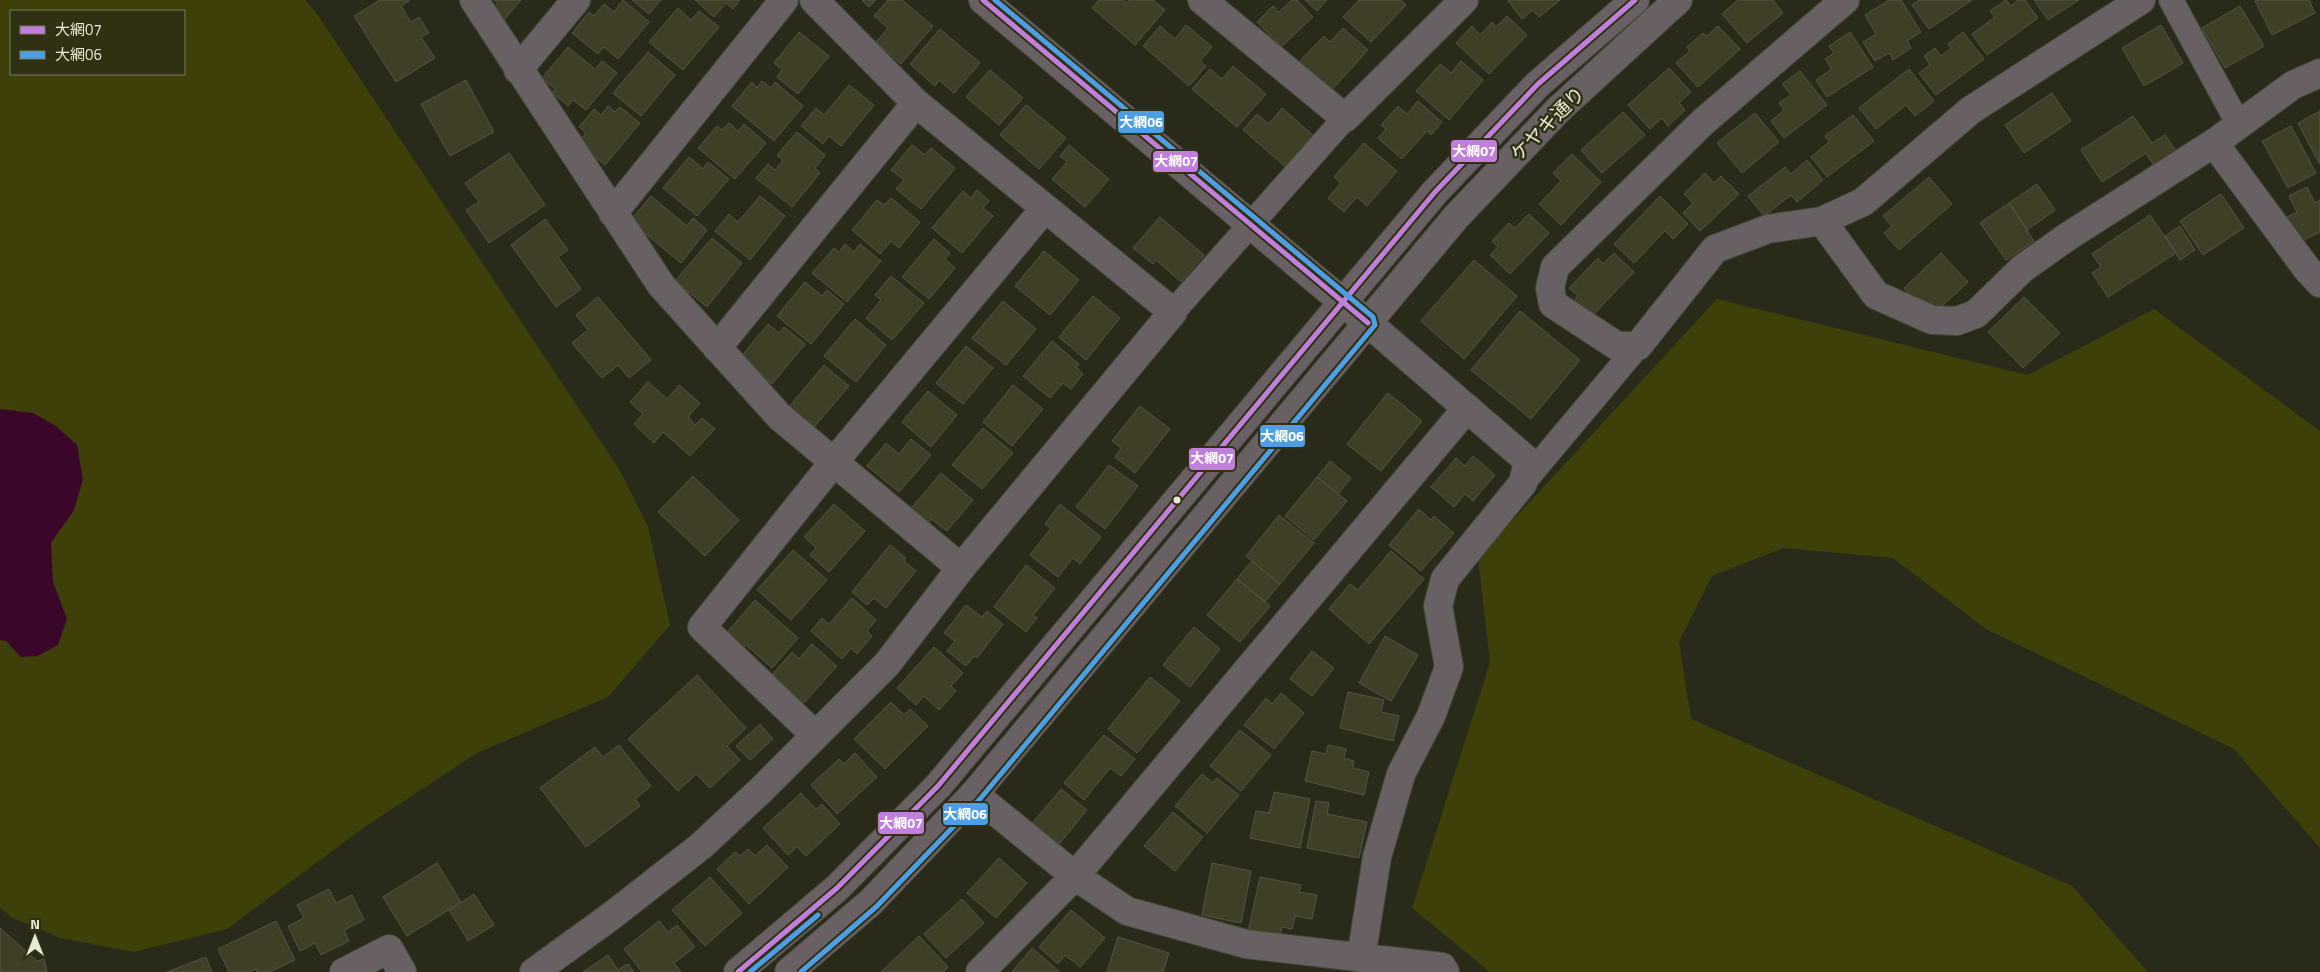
<svg xmlns="http://www.w3.org/2000/svg" width="2320" height="972" viewBox="0 0 2320 972" font-family="'Titillium Web','Noto Sans JP',sans-serif">
<style>
.green{fill:#3f3f0a;fill-rule:evenodd}
.water{fill:#3a072a}
.building{fill:#3f3f27;stroke:#545447}
.lines{fill:none;stroke-linecap:round;stroke-linejoin:round}
.pedestrian-casing{stroke:#47473a;stroke-width:26}
.minor-casing{stroke:#47473a;stroke-width:30}
.tertiary-casing{stroke:#47473a;stroke-width:30}
.pedestrian{stroke:#686062;stroke-width:24}
.minor{stroke:#686062;stroke-width:28}
.tertiary{stroke:#686062;stroke-width:28}
.bus-1-casing{stroke:#303113;stroke-width:9}
.bus-2-casing{stroke:#303113;stroke-width:9}
.bus-1{stroke:#c07fdc;stroke-width:5}
.bus-2{stroke:#4d9ee5;stroke-width:5}
.bus-dot{fill:#e7e8d6;stroke:#303113;stroke-width:2}
.labels{text-anchor:middle;dominant-baseline:central;stroke-width:5;stroke-linejoin:round;paint-order:stroke}
.street-label{font-size:19px;fill:#e7e8d6;stroke:#303113}
.line-badge{stroke:#303113;stroke-width:2}
.badge-label{font-size:14px;text-anchor:middle;font-weight:bold;fill:#fff}
</style>
<rect width="100%" height="100%" fill="#2a2a1a"/>
<path class="green" d="M0 0H305L315 11 619 469 648 527 670 625 608 697 477 753 366 826 227 929 134 952 60 938 11 917 0 908ZM11 11H184V74H11Z
M1717 299 2028 375 2154 309 2320 431V848L2234 749 1986 629 1893 558 1783 548 1712 576 1679 642 1691 719 2072 886 2148 972H1490L1412 908 1490 662 1478 558Z"/>
<path class="water" d="M0 409 33 413 56 426 77 445 83 480 74 510 51 543 53 582 67 619 58 645 38 656 21 657 6 641 0 640Z"/>
<path class="building" d="M380 0H408L409 1 401 6 411 22 419 17 429 33 421 37 435 58 396 82 354 16Z
M494 0H521L504 20 492 10 498 3Z
M623 0 649 22 618 59 604 47 598 54 572 33 589 12 594 16 604 4 614 12Z
M632 0H661L649 14Z
M695 0H740L733 9 726 3 714 17Z
M862 0H876L869 7Z
M888 0H902L933 26 901 64 876 42 888 28 874 16Z
M1099 0H1123L1127 3 1129 0H1153L1165 10 1135 45 1092 8Z
M1292 0H1297L1313 17 1281 47 1257 22 1273 6 1279 12Z
M1305 0H1327L1317 11Z
M1359 0H1401L1406 5 1371 42 1343 17Z
M1509 0H1560L1539 17 1533 10 1522 19 1508 1Z
M1738 0H1773L1783 13 1747 43 1722 14Z
M1889 0H1901L1921 32 1907 41 1911 48 1893 60 1889 53 1875 61 1863 42 1876 34 1865 15Z
M1919 0H1972L1929 29 1912 5Z
M2006 0 2011 6 2018 0H2025L2038 18 1987 55 1972 34 1995 17 1990 11Z
M2034 0H2079L2048 20Z
M2258 0H2309L2315 13 2272 35 2255 1Z
M2240 6 2264 46 2225 68 2202 28Z
M678 8 691 20 699 11 719 27 683 70 649 42Z
M1507 16 1527 35 1489 74 1456 43 1472 26 1480 35 1492 22 1496 27Z
M1186 25 1212 47 1200 61 1206 66 1189 86 1143 46 1160 26 1175 39Z
M2161 25 2183 63 2144 86 2122 48Z
M1718 26 1740 49 1698 87 1676 63 1690 51 1687 47 1703 33 1707 36Z
M1343 28 1368 50 1327 95 1295 66 1324 36 1330 42Z
M940 29 980 63 954 93 939 80 935 86 910 64Z
M799 32 829 56 798 94 777 77 782 70 774 63Z
M1850 32 1873 67 1827 97 1816 80 1832 69 1825 59 1834 53 1829 46Z
M1963 32 1984 59 1936 95 1919 73 1930 65 1924 56 1935 48 1941 56 1951 48 1948 44Z
M568 47 595 69 602 61 617 73 586 110 573 100 568 106 552 93 555 89 542 78Z
M648 52 675 75 641 116 613 93Z
M1461 61 1483 80 1449 120 1416 91 1440 64 1451 73Z
M1233 66 1266 94 1237 127 1192 89 1210 69 1222 79Z
M1669 68 1691 92 1679 103 1685 110 1668 126 1662 118 1650 129 1628 105Z
M1909 69 1934 101 1915 116 1906 105 1876 129 1859 108Z
M990 70 1023 98 999 125 966 97Z
M1800 71 1827 105 1784 138 1771 121 1784 110 1779 103 1791 95 1782 84Z
M466 80 494 132 450 156 421 104Z
M762 81 771 88 775 82 803 106 774 141 732 106 752 82 757 88Z
M849 85 874 105 841 146 829 136 823 144 801 126 816 108 824 115Z
M2052 93 2071 121 2024 153 2005 125Z
M1418 101 1442 122 1431 135 1427 131 1402 159 1378 138 1386 129 1381 125 1398 106 1407 114Z
M1026 105 1066 138 1039 169 1000 135Z
M608 106 615 112 620 107 640 123 605 165 578 143 586 133 579 127 594 109 601 115Z
M1282 108 1315 137 1288 169 1243 130 1257 114 1269 124Z
M2320 111V163H2319L2298 123Z
M1623 112 1645 135 1602 173 1581 150Z
M1755 113 1779 142 1742 173 1717 143Z
M1853 115 1874 141 1827 177 1811 157 1829 142 1825 136Z
M2133 116 2152 143 2165 135 2178 154 2156 169 2146 153 2102 182 2081 150Z
M729 123 738 131 744 124 766 143 735 179 698 148 717 126 722 130Z
M2291 126 2316 173 2288 188 2262 141Z
M797 132 825 155 815 168 820 173 792 207 756 178 768 164 775 170 783 160 777 155Z
M1364 143 1397 171 1367 206 1357 197 1344 212 1328 198 1341 183 1334 177Z
M912 145 925 155 931 148 955 168 921 209 896 189 904 180 891 170Z
M1069 145 1109 179 1085 207 1052 179 1067 162 1060 156Z
M509 153 545 205 489 243 466 210 479 202 465 183Z
M1572 154 1601 182 1561 225 1539 204 1561 181 1553 173Z
M689 157 703 169 708 162 729 179 697 216 663 188Z
M1807 160 1823 180 1797 202 1791 195 1764 216 1748 196 1785 167 1791 174Z
M1705 173 1714 183 1721 176 1739 194 1700 231 1683 213 1693 203 1684 194Z
M1929 177 1952 204 1899 250 1884 233 1892 226 1883 216Z
M2037 184 2055 210 2027 230 2009 203Z
M2307 187 2315 203 2320 200V232L2296 244 2283 219 2297 212 2289 196Z
M977 190 989 201 983 208 993 216 962 253 932 228 963 191 971 198Z
M2221 194 2244 228 2203 255 2180 221Z
M651 196 687 226 693 218 707 230 681 263 630 221Z
M760 196 785 216 750 260 715 231 729 214 738 222Z
M1660 196 1688 224 1673 239 1665 231 1634 263 1614 244Z
M891 198 920 222 899 248 891 241 880 254 852 230 877 200 884 205Z
M2009 203 2034 241 2006 260 1980 223Z
M1529 214 1549 233 1510 274 1490 255 1498 247 1492 241 1509 223 1515 228Z
M2150 215 2176 253 2108 297 2092 273 2101 267 2092 254Z
M1160 217 1204 255 1181 282 1156 260 1153 264 1133 248Z
M545 219 568 250 558 257 581 289 556 307 511 245Z
M2180 226 2195 250 2180 260 2165 236Z
M712 238 742 263 707 307 675 281Z
M934 239 950 253 945 259 955 268 929 299 902 277Z
M845 244 854 252 860 244 881 261 847 302 812 273 834 248 839 252Z
M1044 251 1079 280 1050 315 1015 286Z
M1614 253 1634 272 1591 317 1574 301 1578 296 1569 288 1598 258 1603 264Z
M1941 253 1968 282 1931 316 1904 288Z
M1474 260 1517 296 1464 359 1421 321Z
M891 276 924 303 892 340 866 318 881 300 875 295Z
M805 282 822 296 827 290 844 304 811 344 777 316Z
M1093 296 1120 318 1086 360 1059 337Z
M598 297 651 360 629 378 618 365 602 378 572 343 588 330 576 315Z
M2024 297 2060 333 2023 368 1988 332Z
M1003 301 1036 329 1006 365 972 338Z
M1520 311 1580 360 1531 419 1471 370Z
M855 319 886 345 856 382 824 356Z
M768 324 779 333 784 327 805 344 772 384 740 358Z
M1052 341 1079 364 1076 367 1083 374 1071 389 1063 383 1050 398 1023 376Z
M966 346 993 368 963 404 936 383Z
M824 365 849 386 810 432 785 412Z
M648 382 667 399 679 385 700 403 688 417 695 425 702 418 715 429 690 456 663 432 654 443 634 424 643 414 630 402Z
M1013 385 1043 409 1012 446 983 422Z
M928 391 957 415 931 447 902 422Z
M1388 393 1422 421 1381 471 1347 444Z
M1140 406 1170 429 1135 473 1115 457 1121 448 1112 441Z
M983 428 1013 453 982 489 952 465Z
M911 439 931 455 899 492 867 466 886 443 899 454Z
M1473 456 1495 475 1473 501 1465 494 1454 507 1431 487 1456 458 1465 466Z
M1330 461 1351 478 1338 494 1317 477Z
M1109 465 1138 486 1105 529 1076 507Z
M941 473 973 500 947 531 931 519 926 526 909 511Z
M693 476 739 520 705 556 658 512Z
M1317 477 1347 501 1314 540 1285 516Z
M834 504 865 531 829 572 810 555 816 548 804 537Z
M1060 504 1101 537 1080 564 1073 558 1058 577 1030 555 1051 528 1045 524Z
M1419 509 1431 520 1434 516 1454 533 1421 571 1389 545Z
M1279 515 1314 543 1280 584 1246 556Z
M890 545 906 558 904 561 916 571 886 608 874 598 867 605 852 592Z
M793 550 827 580 791 620 757 590Z
M1391 551 1424 579 1369 644 1329 609 1350 584 1358 590Z
M1252 561 1280 584 1265 602 1237 579Z
M1026 565 1055 588 1033 615 1037 618 1026 632 994 607Z
M1237 579 1270 606 1240 642 1207 615Z
M852 598 876 620 867 631 872 636 857 654 851 648 842 659 811 631 822 618 829 624Z
M755 600 798 638 772 668 746 645 742 650 725 635Z
M966 605 982 617 987 611 1003 624 977 658 974 656 966 666 947 651 955 641 944 633Z
M1194 627 1220 649 1190 687 1163 665Z
M1385 636 1418 655 1391 701 1359 683Z
M812 644 837 666 802 705 770 677 792 652 799 659Z
M934 647 963 673 951 686 956 691 939 710 924 696 916 705 897 688Z
M1312 651 1334 668 1312 696 1290 679Z
M697 675 746 728 727 746 740 760 710 788 696 774 678 791 628 739Z
M1150 677 1180 701 1137 753 1108 729Z
M1348 692 1384 700 1381 712 1399 716 1393 741 1340 728Z
M1281 693 1304 713 1274 749 1244 725 1266 698 1272 704Z
M891 702 904 715 910 709 928 726 885 769 854 739Z
M760 724 773 739 750 760 736 746Z
M1240 730 1271 755 1241 791 1210 766Z
M1104 735 1135 759 1121 776 1110 768 1084 800 1064 783Z
M619 745 651 786 635 799 640 806 586 847 540 788 595 747 603 757Z
M1328 745 1346 749 1344 758 1354 761 1353 768 1369 772 1364 795 1305 781 1312 751 1326 754Z
M855 753 877 777 837 814 811 785 839 759 844 764Z
M1202 774 1213 783 1217 778 1239 795 1207 833 1175 806Z
M1061 789 1087 810 1056 848 1030 826Z
M1274 792 1310 799 1300 848 1250 838 1256 811 1269 813Z
M801 793 816 809 822 804 840 824 806 856 797 847 788 855 763 828Z
M1316 801 1329 803 1327 814 1367 822 1359 858 1307 848Z
M1173 812 1203 837 1175 871 1144 846Z
M767 845 788 867 749 904 717 869 735 852 740 856 748 849 755 856Z
M999 858 1027 883 996 918 967 893Z
M437 863 461 902 407 936 383 897Z
M1212 863 1251 871 1241 923 1202 915Z
M710 877 742 913 705 946 672 910Z
M1260 877 1301 885 1299 892 1317 895 1312 919 1295 916 1292 929 1282 927 1279 938 1248 932Z
M329 889 336 903 352 895 364 920 344 930 349 941 321 955 315 943 300 951 288 926 304 918 297 905Z
M474 894 494 925 468 941 449 910Z
M962 899 984 923 946 958 924 934Z
M1071 910 1105 938 1080 967 1065 955 1058 964 1039 947Z
M276 921 295 960 270 972H257L256 969 249 972H229L218 949Z
M659 921 668 932 677 925 695 947 674 963 681 972H642L624 949Z
M0 928 37 961 44 959 47 972H0Z
M919 936 948 967 943 972H881Z
M1118 937 1169 953 1163 972H1107Z
M1032 948 1060 972H1012Z
M608 955 618 970 628 964 634 972H583Z
M206 957 212 972H167Z"/>
<g class="lines">
<g class="pedestrian-casing">
<path id="pedestrian" d="M2171 0 2239 125
M1173 312 1345 118
M1523 483 1638 346"/>
</g>
<g class="minor-casing">
<path id="minor" d="M474 0 661 285 780 417 961 568
M1202 0 1345 118 1464 0
M1845 0 1703 122 1555 267 1550 288 1553 304 1617 346H1638L1715 249 1768 229 1822 221 1863 202 1971 110 2141 0
M518 70 576 0
M2214 143 2307 269 2320 283
M613 213 784 0
M1822 221 1876 295 1932 320 1957 321 1976 314 2022 269 2067 237 2214 143 2293 85 2320 73
M717 348 916 103
M815 735 702 627 833 463 1045 208
M974 794 1075 876 1127 911 1246 944 1442 967 1445 972
M1361 958 1377 857 1401 774 1431 716 1449 667 1438 606 1445 579 1523 483 1528 461 1368 323
M344 972 389 949 402 972
M534 972 610 917 701 846 761 790 887 664 961 568 1173 312 916 103 814 0
M980 972 1075 876 1467 408"/>
</g>
<g class="tertiary-casing">
<path id="tertiary" d="M983 0 1357 314
M738 972 837 888 938 786 1435 192 1538 84 1635 0
M789 972 871 902 974 794 1456 217 1558 110 1678 0"/>
</g>
<use href="#pedestrian" class="pedestrian"/>
<use href="#minor" class="minor"/>
<use href="#tertiary" class="tertiary"/>
<g class="bus-1-casing">
<path id="bus-1" d="M983 0 1368 323
M738 972 837 888 938 786 1435 192 1538 84 1635 0"/>
</g>
<g class="bus-2-casing">
<path id="bus-2" d="M750 972 818 915
M801 972 876 907 980 799 1375 325 1373 317 995 0"/>
</g>
<use href="#bus-1" class="bus-1"/>
<use href="#bus-2" class="bus-2"/>
</g>
<circle class="bus-dot" cx="1177" cy="500" r="4.5"/>
<g class="labels">
<g class="street-label">
<text transform="translate(1547 123) rotate(-45)">ケヤキ通り</text>
</g>
</g>
<g class="line-badge">
<rect x="1117" y="110" width="48" height="24" rx="5" fill="#4d9ee5"/>
<rect x="1450" y="139" width="48" height="24" rx="5" fill="#c07fdc"/>
<rect x="1152" y="150" width="47" height="23" rx="5" fill="#c07fdc"/>
<rect x="1259" y="424" width="47" height="24" rx="5" fill="#4d9ee5"/>
<rect x="1188" y="447" width="48" height="24" rx="5" fill="#c07fdc"/>
<rect x="942" y="802" width="47" height="24" rx="5" fill="#4d9ee5"/>
<rect x="877" y="811" width="48" height="24" rx="5" fill="#c07fdc"/>
</g>
<g class="badge-label">
<text x="1141" y="127">大網06</text>
<text x="1474" y="156">大網07</text>
<text x="1176" y="166">大網07</text>
<text x="1282" y="441">大網06</text>
<text x="1212" y="463">大網07</text>
<text x="965" y="819">大網06</text>
<text x="901" y="828">大網07</text>
</g>
<rect x="10" y="10" width="175" height="65" fill="#303113" stroke="#797a61"/>
<rect x="20" y="26" width="25" height="8" fill="#c07fdc" stroke="#797a61"/>
<text x="55" y="35" font-size="15" fill="#e7e8d6">大網07</text>
<rect x="20" y="51" width="25" height="8" fill="#4d9ee5" stroke="#797a61"/>
<text x="55" y="60" font-size="15" fill="#e7e8d6">大網06</text>
<g transform="translate(35 937)" stroke="#303113" stroke-width="4" paint-order="stroke">
<path d="M0-4L9 19L0 12L-9 19Z" fill="#e7e8d6"/>
<text y="-8" font-size="14" font-weight="bold" text-anchor="middle" fill="#e7e8d6">N</text>
</g>
</svg>
